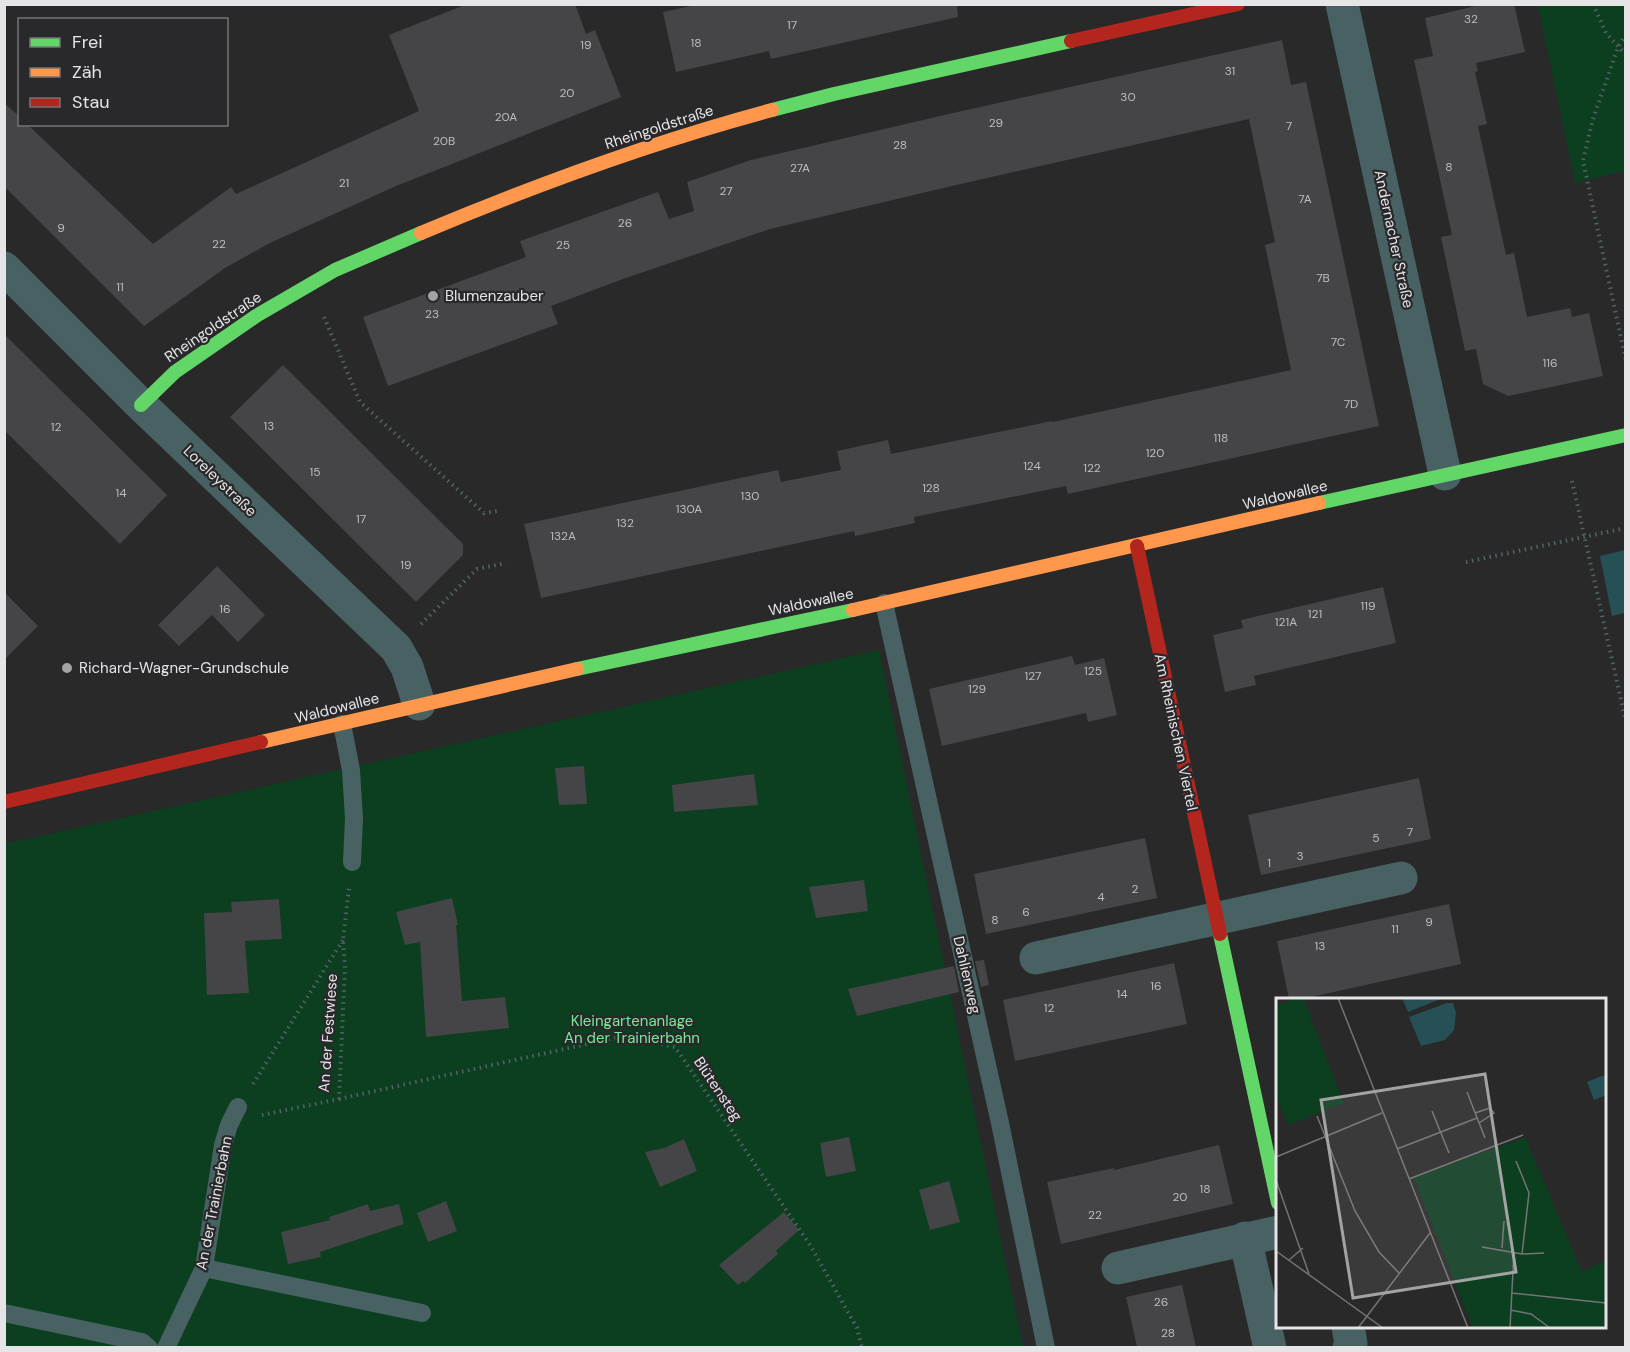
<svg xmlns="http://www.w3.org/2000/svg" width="1630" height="1352" viewBox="0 0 1630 1352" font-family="'DM Sans',sans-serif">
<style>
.green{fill:#0c3e20}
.water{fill:#265055}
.building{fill:#454446}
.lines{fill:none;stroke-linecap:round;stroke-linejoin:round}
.path{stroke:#526366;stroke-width:4;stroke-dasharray:1.5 4.5;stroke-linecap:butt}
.lane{stroke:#486264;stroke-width:18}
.street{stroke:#486264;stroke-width:33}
.fast{stroke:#63d668;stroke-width:14}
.slow{stroke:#ff974d;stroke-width:14}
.jam{stroke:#b3261e;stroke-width:14}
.poi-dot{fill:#a3a3a4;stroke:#29282b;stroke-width:2}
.labels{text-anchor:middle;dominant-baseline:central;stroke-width:4.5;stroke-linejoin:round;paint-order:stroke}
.number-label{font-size:12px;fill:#bdbcbe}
.street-label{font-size:15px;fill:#e5e4e6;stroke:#29282b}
.poi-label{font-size:15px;fill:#e5e4e6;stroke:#29282b;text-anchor:start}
.park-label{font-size:15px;fill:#77ea97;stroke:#29282b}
.inset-road{fill:none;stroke:#747475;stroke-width:1.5}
.view{fill:#a3a3a4;fill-opacity:0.15;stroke:#a3a3a4;stroke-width:3}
.inset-edge{fill:none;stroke:#e5e4e6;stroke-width:3}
</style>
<rect width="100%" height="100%" fill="#29292a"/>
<path class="green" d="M1538 5H1625V171L1575 183Z
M879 650 1023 1347H5L4 844Z"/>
<path class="water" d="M1625 550V613L1612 616 1600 556Z"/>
<path class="building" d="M467 4H575L586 34 595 30 621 97 396 186 270 243 225 268 144 326 4 186V103L20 117V124H27L153 244 231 187 236 194 419 111 389 35Z
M700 4H957L958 17 771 59 769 51 676 72 663 12Z
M1484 4H1514L1525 52 1476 63 1478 71 1475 72 1487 124 1478 126 1506 255 1514 253 1527 317 1570 308 1572 317 1589 313 1603 376 1508 396 1483 384 1476 349 1465 351 1441 237 1452 235 1414 60 1433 56 1425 18Z
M1282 40 1291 85 1306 82 1379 426 1068 494 1066 486 914 517 915 523 855 536 854 531 541 598 524 524 778 470 781 482 841 470 837 451 888 440 891 454 1052 421 1053 422 1291 370 1265 245 1275 242 1249 119 952 186 770 229 623 279 551 306 558 324 388 386 363 317 526 257 520 241 658 192 669 219 694 211 687 182 751 160 953 113Z
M4 334 167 495 120 544 4 430Z
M283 365 463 544V555L416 602 230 417Z
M217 566 265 615 238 642 212 615 179 646 158 625Z
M1383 587 1396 643 1254 676 1256 685 1225 692 1213 635 1243 628 1241 620Z
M4 592 38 626 4 660Z
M1072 656 1075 665 1104 658 1117 715 1088 722 1086 713 942 746 929 689Z
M584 766 587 804 559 805 555 768Z
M754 774 758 805 674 812 672 785Z
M1419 778 1431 839 1261 875 1248 815Z
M1145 838 1157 898 986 934 974 874Z
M864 880 868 911 816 918 809 887Z
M452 898 458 925H456L462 1001 505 997 509 1028 426 1037 420 942 405 945 396 912Z
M279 899 282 939 245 941 249 993 207 995 204 913 232 912 231 902Z
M1449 904 1461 964 1302 999H1289L1277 941Z
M984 960 989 985 981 987 975 961Z
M1174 963 1187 1024 1015 1061 1003 1000Z
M954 966 959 992 857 1016 848 989Z
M849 1137 856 1171 826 1177 820 1143Z
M684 1139 697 1171 660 1187 645 1152 664 1148Z
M1219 1145 1233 1204 1061 1244 1047 1182 1114 1168V1170Z
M949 1181 960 1222 930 1230 919 1190Z
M446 1201 457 1231 428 1242 417 1213Z
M368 1204 370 1211 399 1204 404 1224 320 1252 321 1257 288 1264 281 1232 330 1220 329 1217Z
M784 1212 799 1230 776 1251 778 1254 745 1283 743 1281 738 1285 719 1265Z
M1182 1285 1196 1347H1137L1126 1297Z"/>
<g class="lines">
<path class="path" d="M1593 4 1606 33 1626 55
M1626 34 1618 47 1593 119 1583 161 1626 361
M324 317 360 402 484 513 497 511
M1572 481 1626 722
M1466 562 1626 528
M421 624 477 569 506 563
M253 1084 343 940
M339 1099 623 1036 675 1047 810 1245 857 1328 862 1348
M262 1115 339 1099 345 967 343 940 349 888"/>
<path class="lane" d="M884 603 1000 1123 1046 1348
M342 724 351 770 354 818 352 862
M204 1268 422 1313
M4 1313 142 1342 149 1348
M166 1348 204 1268 223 1145 229 1125 238 1107"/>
<path class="street" d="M1342 4 1445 474
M4 268 141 405 396 648 407 667 419 704
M1036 958 1401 878
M1245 1238 1270 1348
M1118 1268 1278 1232
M1348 1326 1351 1344 1349 1348"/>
<path class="fast" d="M772 110 834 94 1071 41
M141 405 175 372 256 316 335 270 421 233
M1319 503 1626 435
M577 669 853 610
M1220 934 1278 1203"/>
<path class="slow" d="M421 233C535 185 652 142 772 110
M853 610 1319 503
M261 742 577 669"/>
<path class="jam" d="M1071 41 1238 4
M1137 546 1220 934
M4 802 261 742"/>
</g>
<g class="poi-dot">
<circle cx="433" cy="296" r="6"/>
<circle cx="67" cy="668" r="6"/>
</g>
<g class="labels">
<g class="number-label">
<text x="1471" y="19">32</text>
<text x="792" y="25">17</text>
<text x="696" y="43">18</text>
<text x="586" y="45">19</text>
<text x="1230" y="71">31</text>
<text x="567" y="93">20</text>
<text x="1128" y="97">30</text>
<text x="506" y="117">20A</text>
<text x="996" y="123">29</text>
<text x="1289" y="126">7</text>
<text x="444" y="141">20B</text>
<text x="900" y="145">28</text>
<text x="1449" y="167">8</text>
<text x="800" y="168">27A</text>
<text x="344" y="183">21</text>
<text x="726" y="191">27</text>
<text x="1305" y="199">7A</text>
<text x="625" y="223">26</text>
<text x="61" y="228">9</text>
<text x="219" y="244">22</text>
<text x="563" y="245">25</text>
<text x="1323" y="278">7B</text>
<text x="120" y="287">11</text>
<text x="432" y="314">23</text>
<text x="1338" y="342">7C</text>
<text x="1550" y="363">116</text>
<text x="1351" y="404">7D</text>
<text x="269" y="426">13</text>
<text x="56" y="427">12</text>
<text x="1221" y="438">118</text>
<text x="1155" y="453">120</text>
<text x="1032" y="466">124</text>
<text x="1092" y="468">122</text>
<text x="315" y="472">15</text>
<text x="931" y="488">128</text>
<text x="121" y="493">14</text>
<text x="750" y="496">130</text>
<text x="689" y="509">130A</text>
<text x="361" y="519">17</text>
<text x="625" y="523">132</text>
<text x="563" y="536">132A</text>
<text x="406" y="565">19</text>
<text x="1368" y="606">119</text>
<text x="225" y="609">16</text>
<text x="1315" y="614">121</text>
<text x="1286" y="622">121A</text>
<text x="1093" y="671">125</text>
<text x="1033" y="676">127</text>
<text x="977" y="689">129</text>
<text x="1410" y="832">7</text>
<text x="1376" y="838">5</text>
<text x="1300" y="856">3</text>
<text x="1269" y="863">1</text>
<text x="1135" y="889">2</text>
<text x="1101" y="897">4</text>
<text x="1026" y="912">6</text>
<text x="995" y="920">8</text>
<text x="1429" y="922">9</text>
<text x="1395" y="929">11</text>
<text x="1320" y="946">13</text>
<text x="1156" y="986">16</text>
<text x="1122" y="994">14</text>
<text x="1049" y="1008">12</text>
<text x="1205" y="1189">18</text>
<text x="1180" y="1197">20</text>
<text x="1095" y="1215">22</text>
<text x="1161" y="1302">26</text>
<text x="1168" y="1333">28</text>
</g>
<g class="street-label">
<text transform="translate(659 127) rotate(-18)">Rheingoldstraße</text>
<text transform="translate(1394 239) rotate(78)">Andernacher Straße</text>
<text transform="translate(213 327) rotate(-34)">Rheingoldstraße</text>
<text transform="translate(220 481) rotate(44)">Loreleystraße</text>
<text transform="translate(1285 495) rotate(-13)">Waldowallee</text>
<text transform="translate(811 602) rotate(-12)">Waldowallee</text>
<text transform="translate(337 708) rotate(-14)">Waldowallee</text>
<text transform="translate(1176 732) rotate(78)">Am Rheinischen Viertel</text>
<text transform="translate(967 975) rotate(77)">Dahlienweg</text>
<text transform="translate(328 1033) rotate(-86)">An der Festwiese</text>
<text transform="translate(718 1089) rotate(56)">Blütensteg</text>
<text transform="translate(214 1203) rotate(-79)">An der Trainierbahn</text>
</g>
<g class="poi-label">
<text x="445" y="296">Blumenzauber</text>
<text x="79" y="668">Richard-Wagner-Grundschule</text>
</g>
<g class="park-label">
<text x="632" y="1021">Kleingartenanlage<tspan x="632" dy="17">An der Trainierbahn</tspan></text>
</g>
</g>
<g transform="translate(1276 998)">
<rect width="330" height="330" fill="#29292a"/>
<path d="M20 0H27L68 105 12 127 0 97V8ZM249 139 306 274 330 262V330H197L138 180Z" fill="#0c3e20"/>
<path d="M126 0H167L132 14ZM171 5H177L180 15 178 32 169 42 145 48 133 19ZM326 78H330V97L318 102 311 84Z" fill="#265055"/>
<path class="inset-road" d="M62 0 192 330M191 94 209 140M156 113 173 155M199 115 214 110 218 115 203 125M41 118 79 213 103 254 123 275M121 151 201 120M0 159 106 115M240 163 253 195 246 256M133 181 247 137M0 182 33 276M206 249 246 256 268 255M226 250 228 223M0 253 107 330M13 262 27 250M235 295 330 305M234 312 255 316 274 330M82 330 154 235M234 330 238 254"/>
<path class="view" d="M209 76 240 274 77 300 45 102Z"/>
<rect width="330" height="330" class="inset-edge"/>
</g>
<rect width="1630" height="1352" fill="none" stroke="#e5e4e6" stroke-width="12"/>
<rect x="18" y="18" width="210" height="108" fill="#29282b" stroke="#747376" stroke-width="1.5"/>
<rect x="30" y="38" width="30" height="9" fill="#63d668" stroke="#747376" stroke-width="1.5"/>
<text x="72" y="48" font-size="18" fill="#e5e4e6">Frei</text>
<rect x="30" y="68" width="30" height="9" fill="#ff974d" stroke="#747376" stroke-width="1.5"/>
<text x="72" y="78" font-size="18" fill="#e5e4e6">Zäh</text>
<rect x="30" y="98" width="30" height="9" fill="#b3261e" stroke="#747376" stroke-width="1.5"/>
<text x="72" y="108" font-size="18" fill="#e5e4e6">Stau</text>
</svg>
